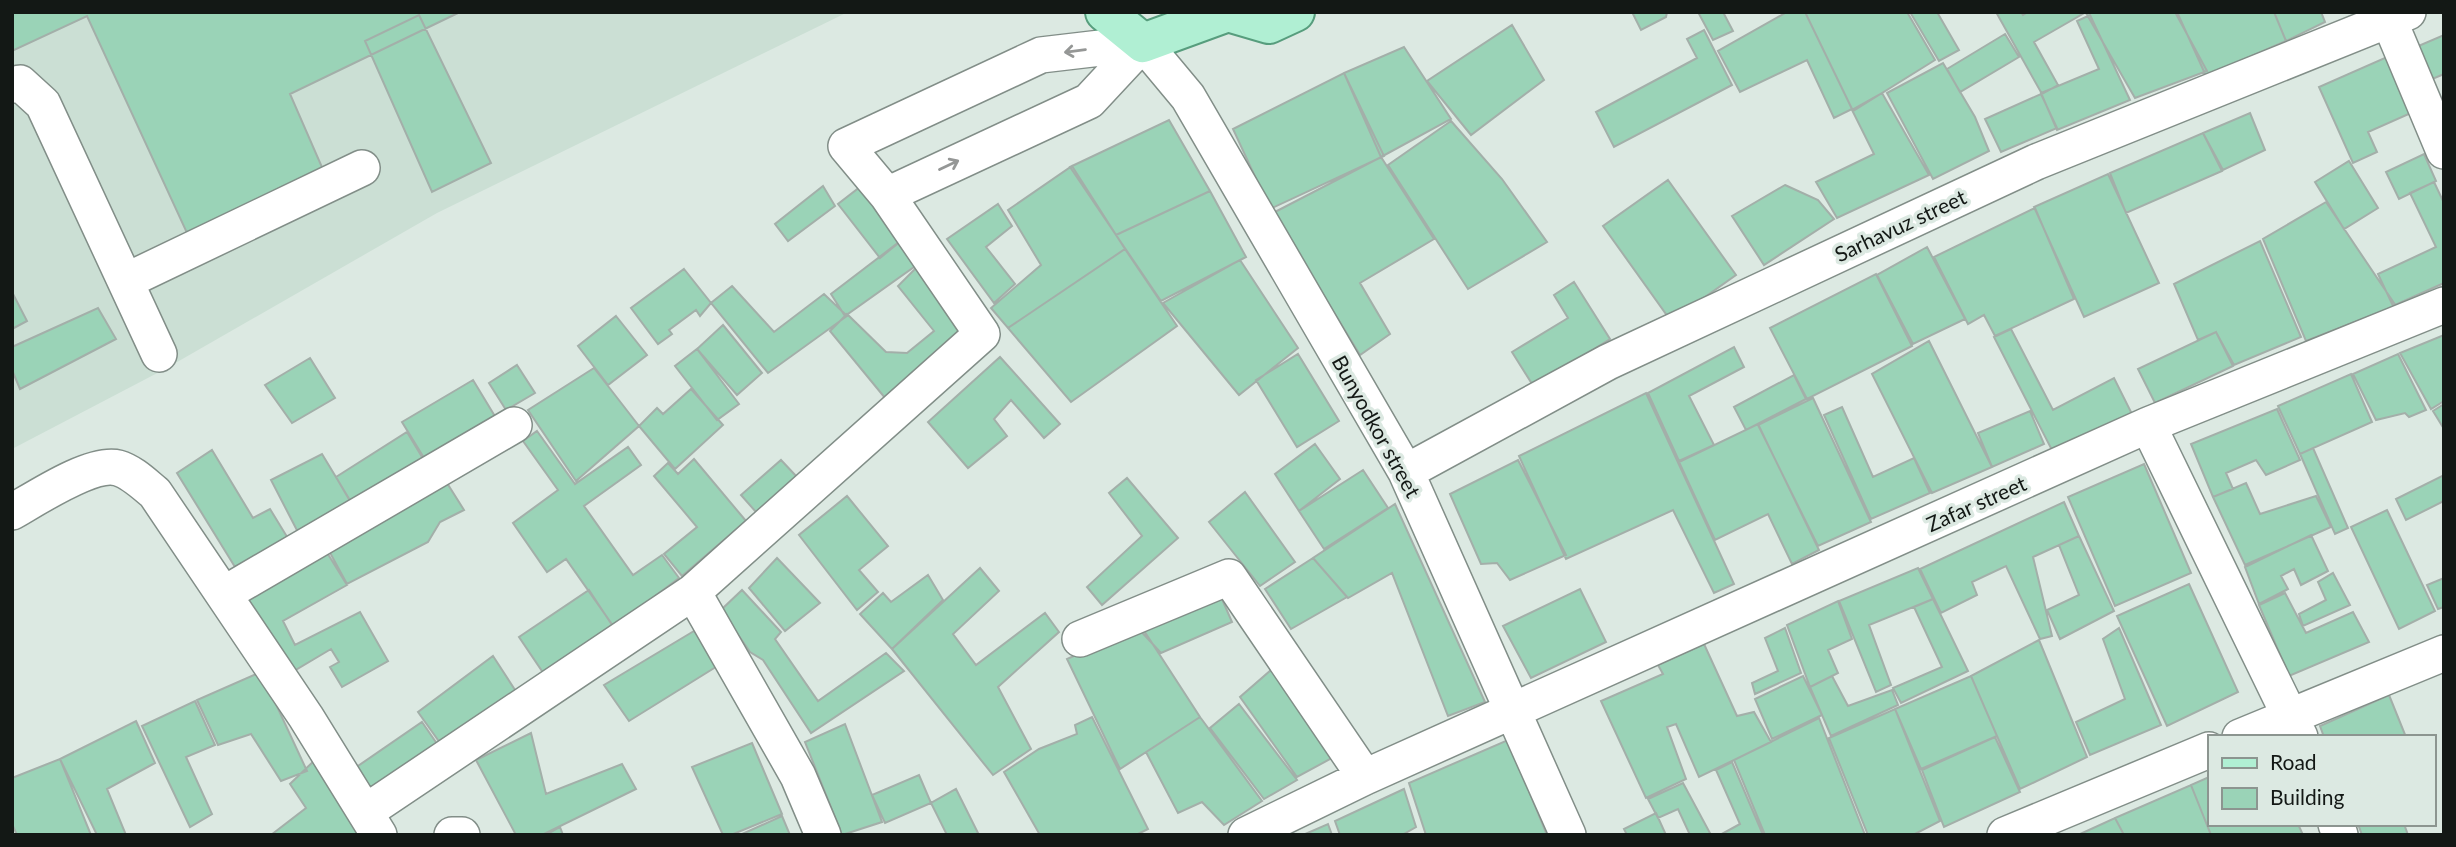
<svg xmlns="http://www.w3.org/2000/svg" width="2456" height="847" viewBox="0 0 2456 847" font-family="Lato,sans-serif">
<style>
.built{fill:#cbdfd4}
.building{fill:#9ad3b7;stroke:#a3afa9;stroke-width:2}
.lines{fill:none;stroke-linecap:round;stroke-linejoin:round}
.minor-casing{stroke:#828e88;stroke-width:38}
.major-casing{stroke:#579d7d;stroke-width:42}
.minor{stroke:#fff;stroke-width:35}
.major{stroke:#b0efd3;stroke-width:38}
.oneway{stroke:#959796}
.labels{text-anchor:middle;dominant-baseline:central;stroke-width:7;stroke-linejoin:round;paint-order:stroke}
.street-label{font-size:21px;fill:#131815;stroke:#dce9e2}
</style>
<rect width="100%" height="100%" fill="#dce9e2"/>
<path class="built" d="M12 12H848L437 213 165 369 12 449Z"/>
<path class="building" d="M12 12H460L290 94 328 181 193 246 87 16 12 51Z
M1632 12H1667L1666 17 1641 30Z
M1698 12H1723L1733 31 1713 40Z
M1787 12H1805L1852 109 1834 118 1807 60 1740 92 1718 51Z
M1805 12H1907L1935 60 1853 111Z
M1910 12H1937L1959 50 1939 61Z
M1996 12H2021L2023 15 2028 12H2086L2034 42 2058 85 2042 94Z
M2175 12 2207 71 2135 98 2086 13Z
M2177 12H2274L2286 41 2206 76Z
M2274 12H2321L2325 22 2286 41Z
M419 15 491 163 432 192 365 41Z
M2090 15 2130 100 2057 130 2041 93 2099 69 2077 21Z
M1512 25 1544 80 1471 135 1427 81Z
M1704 30 1732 85 1614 147 1596 112 1697 58 1687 39Z
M2005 34 2019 57 1960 92 1947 69Z
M2444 35V74L2430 80 2416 47Z
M1404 47 1451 119 1381 157 1344 73Z
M2387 57 2411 113 2368 132 2377 152 2353 163 2319 87Z
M1943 63 1975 117 1989 151 1933 179 1887 93Z
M1344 73 1384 156 1270 209 1233 129Z
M1882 93 1929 175 1837 218 1816 182 1874 154 1852 110Z
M2041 94 2057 128 2001 152 1985 119Z
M2250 113 2265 150 2223 170 2203 133Z
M1169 120 1210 191 1116 235 1070 167Z
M1451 121 1502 179 1547 242 1468 289 1388 165Z
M2203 133 2222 171 2126 213 2110 173Z
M2424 154 2436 181 2399 199 2386 172Z
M1381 157 1434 239 1360 283 1390 334 1360 355 1273 213Z
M2349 161 2378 208 2344 229 2315 182Z
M1072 166 1125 249 1008 328 991 308 1041 265 1008 210Z
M2108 174 2159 283 2084 317 2034 207Z
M1668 180 1736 275 1671 321 1603 226Z
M2434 182 2444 203V283L2393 306 2378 274 2436 247 2410 193Z
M1785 185 1818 200 1834 219 1764 265 1732 216Z
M823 186 835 206 788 241 775 224Z
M860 187 902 240 880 258 838 204Z
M1210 191 1246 257 1161 301 1116 235Z
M2326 202 2396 306 2306 341 2263 239Z
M998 204 1012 226 986 247 1015 284 994 303 947 239Z
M2035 208 2074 299 1995 336 1984 315 1968 324 1934 257Z
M903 239 921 262 845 316 831 294Z
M2260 241 2301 337 2234 365 2216 332 2198 340 2174 284Z
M1927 247 1965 319 1913 344 1877 275Z
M1125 249 1177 326 1071 402 1008 328Z
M1240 260 1298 348 1239 395 1163 303Z
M923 261 975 326 890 404 830 331 847 314 886 352 907 353 934 331 898 286Z
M684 269 711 303 700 316 696 310 669 330 672 334 658 344 631 308Z
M1876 274 1912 346 1807 399 1770 328Z
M1574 282 1610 339 1534 387 1512 352 1568 318 1554 295Z
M732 286 774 332 824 294 847 316 768 373 711 303Z
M12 292 27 321 12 329Z
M98 308 116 339 20 389 12 370V347Z
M616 316 647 355 608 385 578 346Z
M723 325 762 373 737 395 697 349Z
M2011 329 2053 410 2114 378 2133 416 2055 456 1994 337Z
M2216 332 2233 366 2155 403 2138 369Z
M2444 335V401L2431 409 2400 353Z
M1929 341 1992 467 1932 493 1872 374Z
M1734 347 1744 367 1689 396 1714 445 1679 461 1648 393Z
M697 349 739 404 717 420 675 366Z
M1298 354 1339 421 1297 447 1256 380Z
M2398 354 2426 410 2409 417 2405 413 2376 420 2353 374Z
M1000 357 1060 424 1044 438 1011 400 994 419 1007 436 968 468 928 422Z
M310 358 335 398 292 423 265 385Z
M517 365 535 393 506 410 489 383Z
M594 368 639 426 576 481 528 410Z
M2351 374 2372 422 2300 454 2278 406Z
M1794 375 1806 399 1746 430 1734 407Z
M473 380 499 423 429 466 402 422Z
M691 389 723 425 675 469 639 426 657 408 663 414Z
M1646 393 1734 584 1714 593 1673 510 1566 559 1519 456Z
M1813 398 1871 522 1818 546 1758 425Z
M2444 404V429L2433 411Z
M1842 407 1873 477 1914 458 1930 493 1871 519 1824 415Z
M2277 409 2300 460 2266 475 2256 460 2226 473 2233 489 2213 497 2191 444Z
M2030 411 2044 444 1992 467 1978 433Z
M1758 424 1819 550 1792 564 1768 514 1715 540 1679 462Z
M537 431 575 484 628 447 641 465 584 506 633 575 662 555 679 578 614 627 566 559 547 572 513 523 558 490 523 441Z
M407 432 425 462 353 506 336 477Z
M1315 444 1340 479 1299 511 1275 474Z
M2313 448 2348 528 2335 534 2300 454Z
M212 450 253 518 270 509 289 540 235 567 177 473Z
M322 454 354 507 301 538 271 480Z
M694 459 746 521 682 576 664 554 697 527 654 476 668 463 678 474Z
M781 460 797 477 756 512 741 495Z
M1518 460 1566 555 1510 580 1497 563 1481 564 1450 494Z
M2144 464 2191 573 2115 606 2068 497Z
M1363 470 1388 508 1324 549 1299 511Z
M2444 475V501L2406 520 2396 499Z
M1127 478 1178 538 1102 605 1087 587 1142 536 1109 493Z
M447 483 464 510 440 522 428 542 347 584 328 549Z
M2246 483 2260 514 2316 496 2331 527 2245 565 2213 497Z
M1245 492 1295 562 1260 586 1209 522Z
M847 496 888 546 859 570 878 592 857 610 799 535Z
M2064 502 2079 536 2033 557 2052 636 2040 639 2006 566 1972 582 1977 595 1941 613 1920 569Z
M1395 504 1485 702 1448 716 1392 573 1348 598 1313 558Z
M2387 510 2435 611 2399 629 2351 527Z
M2311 535 2328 571 2301 585 2294 569 2281 576 2288 589 2259 604 2245 567Z
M2079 536 2114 611 2060 639 2047 610 2079 595 2059 545Z
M326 551 347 585 283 621 295 645 360 612 388 661 342 687 330 667 339 662 331 649 282 678 241 600Z
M777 558 820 603 785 631 749 588Z
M1313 558 1347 597 1291 629 1265 589Z
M980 568 999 591 953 634 976 665 1045 613 1059 632 998 687 1031 749 993 775 892 649Z
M1918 568 1933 599 1869 625 1891 685 1876 692 1839 601Z
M2333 573 2350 605 2303 626 2299 614 2326 600 2318 582Z
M928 575 943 600 892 649 860 614 883 593 891 602Z
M2444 578V607L2438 609 2427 585Z
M2189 584 2238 692 2167 726 2117 616Z
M1580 589 1606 642 1531 678 1503 626Z
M589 590 612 625 544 674 519 637Z
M742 590 781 632 775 639 818 701 886 653 904 671 811 733 763 660 750 652 721 610Z
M1218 590 1232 622 1161 653 1137 627Z
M2285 593 2306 633 2353 612 2369 642 2289 676 2259 605Z
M1933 599 1968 671 1901 703 1893 688 1942 667 1914 607Z
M1838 601 1852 639 1828 650 1838 673 1810 687 1787 625Z
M1141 626 1200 717 1120 769 1067 659Z
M1785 628 1801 673 1755 694 1752 683 1778 671 1765 638Z
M2119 628 2161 725 2090 755 2076 722 2125 699 2103 639Z
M694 631 719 665 629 721 604 685Z
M2039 640 2087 757 2020 789 1971 676Z
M1704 644 1737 716 1754 712 1771 742 1699 777 1676 724 1667 727 1686 779 1646 798 1601 701 1663 674 1658 665Z
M493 656 517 693 443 747 418 712Z
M1279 663 1343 752 1297 777 1240 697Z
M261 672 307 771 281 781 251 734 218 745 197 700Z
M1803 676 1822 715 1772 739 1755 699Z
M1832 676 1848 706 1892 690 1898 705 1831 736 1810 687Z
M1971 676 1997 736 1921 769 1895 709Z
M2389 695 2406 737H2324L2320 726Z
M195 701 215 745 186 757 212 814 190 827 142 726Z
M1239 704 1297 780 1264 799 1210 728Z
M1895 709 1940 821 1913 835H1868L1829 738Z
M1092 717 1148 829 1136 835H1040L1004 772 1039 749 1077 734 1075 725Z
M1200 717 1262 801 1224 825 1202 802 1178 813 1146 752Z
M1819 718 1865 835H1765L1734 760Z
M136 721 155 763 107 789 126 835H97L60 759Z
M422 722 442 751 375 796 355 768Z
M845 724 882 822 842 835 805 742Z
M531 733 546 794 622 764 636 789 542 835H516L476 760Z
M1995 737 2020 792 1944 827 1922 770Z
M1508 740 1547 835H1426L1409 783Z
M752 743 782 814 731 835H723L692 767Z
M320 755 368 835H271L306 808 290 784Z
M60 759 91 835H17L12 824V778Z
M1732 762 1763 835H1720L1740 824 1716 770Z
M919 775 931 803 885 823 872 795Z
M2209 777V824H2298L2303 835H2211L2191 785Z
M1683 783 1711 835H1690L1678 809 1658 818 1648 799Z
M2191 785 2211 835H2124L2115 818Z
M956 789 979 835H947L931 803Z
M1404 789 1416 827 1402 835H1340L1335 821Z
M1656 813 1666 835H1627L1624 829Z
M782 816 790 835H740Z
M2115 818 2124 835H2078Z
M1328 824 1332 835H1303Z
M2358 824H2404L2408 835H2362Z
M560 827 563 835H546Z"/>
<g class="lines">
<g class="minor-casing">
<path id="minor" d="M2389 20 2444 151
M1143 43 1188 97 1406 472 1568 835
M12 85 20 83 43 104 159 354
M887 195 1089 101 1143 43
M126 281 362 168
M2148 425 2300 737
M1406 472 1608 362 2036 162 2408 12
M12 512C35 499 92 461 118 468 132 472 144 484 155 493L306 717 379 835
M224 594 514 425
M1080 639 1229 577 1365 777
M2240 737 2444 653
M367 811 693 592
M2336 824 2340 835
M452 835H462
M823 835 798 776 693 592 982 334 887 195 846 146 1041 55 1143 43
M1246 835 1365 777 2148 425 2444 305
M2005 835 2209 750"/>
</g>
<g class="major-casing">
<path id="major" d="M1105 12 1143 43 1228 12
M1228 12 1269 24 1295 12"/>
</g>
<use href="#minor" class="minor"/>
<use href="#major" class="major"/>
</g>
<defs><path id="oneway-shaft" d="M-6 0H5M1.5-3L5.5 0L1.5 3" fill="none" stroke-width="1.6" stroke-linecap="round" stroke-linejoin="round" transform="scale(1.75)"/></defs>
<g class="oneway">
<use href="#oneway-shaft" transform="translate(1075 51) rotate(173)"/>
<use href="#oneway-shaft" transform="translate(949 165) rotate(-25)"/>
</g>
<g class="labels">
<g class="street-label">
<text transform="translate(1900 225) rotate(-25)">Sarhavuz street</text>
<text transform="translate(1377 426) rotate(61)">Bunyodkor street</text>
<text transform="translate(1976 503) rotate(-24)">Zafar street</text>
</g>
</g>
<rect width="2456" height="847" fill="none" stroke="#131815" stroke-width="28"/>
<rect x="2208" y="735" width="228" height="91" fill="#dce9e2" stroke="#8c9590" stroke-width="2"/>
<rect x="2222" y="758" width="35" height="10" fill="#b0efd3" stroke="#8c9590" stroke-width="2"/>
<text x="2270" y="770" font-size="21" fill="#131815">Road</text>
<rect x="2222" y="788" width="35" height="21" fill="#9ad3b7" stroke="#8c9590" stroke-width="2"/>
<text x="2270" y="805" font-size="21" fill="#131815">Building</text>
</svg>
